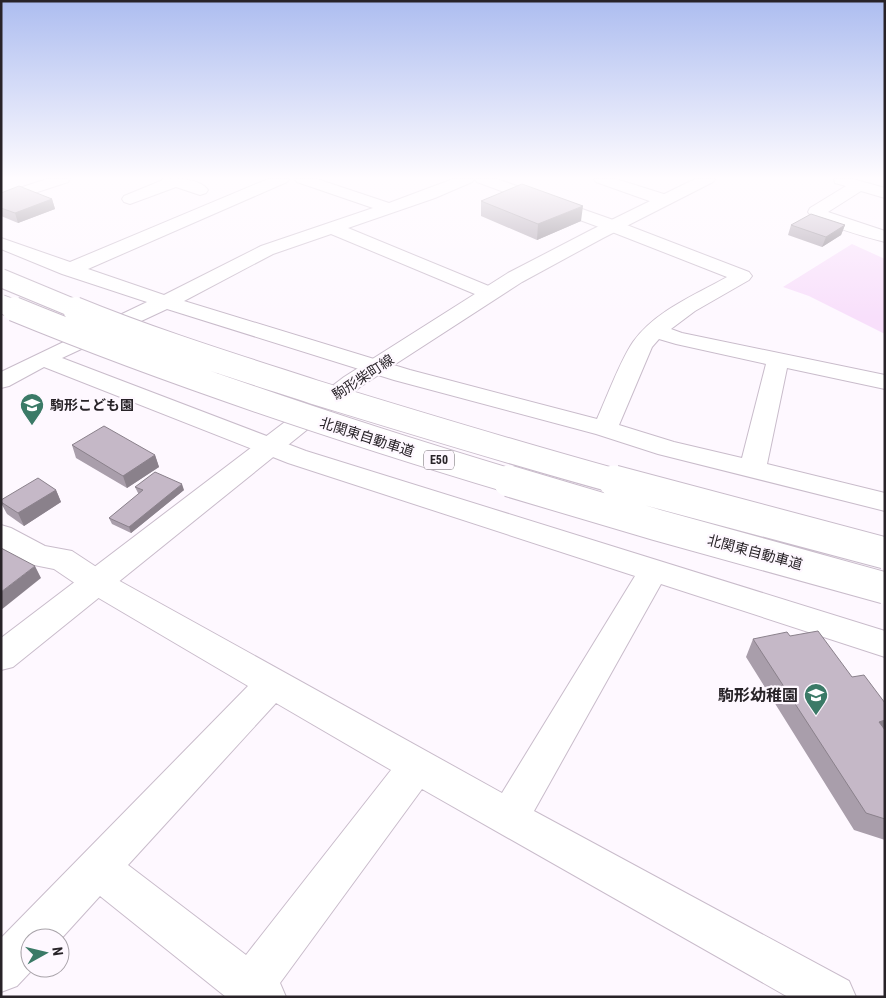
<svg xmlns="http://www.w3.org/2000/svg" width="886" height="998" viewBox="0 0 886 998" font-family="'Roboto Condensed','Noto Sans JP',sans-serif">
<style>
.green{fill:#f8dffb}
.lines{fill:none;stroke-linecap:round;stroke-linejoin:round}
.minor-casing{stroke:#c9bccb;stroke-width:2}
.major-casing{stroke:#c9bccb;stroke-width:2}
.minor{fill:#fff;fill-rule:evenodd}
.major{fill:#fff;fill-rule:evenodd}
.highway-bridge-far2-casing{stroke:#c9bccb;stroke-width:20;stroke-linecap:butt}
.highway-bridge-far1-casing{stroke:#c9bccb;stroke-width:26;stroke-linecap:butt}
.highway-bridge-casing{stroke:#c9bccb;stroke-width:33;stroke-linecap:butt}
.highway-bridge-far2{stroke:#fff;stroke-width:18}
.highway-bridge-far1{stroke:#fff;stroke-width:24}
.highway-bridge{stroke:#fff;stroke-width:31}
.wall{fill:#a99eab}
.shaded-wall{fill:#8a818b}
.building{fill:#c5b8c7;stroke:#8a818b}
.labels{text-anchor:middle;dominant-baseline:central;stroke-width:4.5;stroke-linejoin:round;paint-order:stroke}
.shield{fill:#fef8ff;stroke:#686368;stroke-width:1}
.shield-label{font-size:12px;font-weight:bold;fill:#282328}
.street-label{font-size:14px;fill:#282328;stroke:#fef8ff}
.poi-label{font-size:14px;font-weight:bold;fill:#282328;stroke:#fef8ff;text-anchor:start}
.near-poi-label{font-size:16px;font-weight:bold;fill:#282328;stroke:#fef8ff;text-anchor:end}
</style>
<rect width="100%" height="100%" fill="#fef8ff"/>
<path class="green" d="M852 244 885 259V334L809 296 783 287Z"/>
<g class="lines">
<g class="minor-casing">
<path id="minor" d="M47 179H70L68 182 1 204V194Z
M162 179C175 178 200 178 208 190L206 193 200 195 176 187 130 204 124 202 122 199 124 196 163 180Z
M268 179H289L287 182 88 269 164 295 261 246 373 208 297 182 295 179H317L389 203 453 179H474L472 182 435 198 348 228 496 289 499 293 496 297 489 299 482 297 331 234 273 254 184 301 410 370 597 419C607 397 620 361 633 342 655 311 695 295 727 277L607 230 477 182 475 179H497L619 222 749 272 752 276 749 280 695 311 671 329 682 333 885 375V389L787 368 767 464 885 493V511L658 454 596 434 394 380 167 309 62 358 306 451 885 631V657L661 584 534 811 849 981 856 997H788L422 789 280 983 286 997H226L100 896 60 940V938H30V968H34L17 986 1 992V938L248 686 85 590 54 569 29 564 1 548V525L11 528 45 546 72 551 107 574 502 793 635 576 288 463 44 367 9 386 1 388V372L147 302 62 274 1 249V238L70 262ZM659 339 676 344 766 364 742 458 674 442 619 425 652 347ZM276 703 391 770 246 955 128 865Z
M594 179H616L670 196 672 200 670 204H658L596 182Z
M834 179H853L885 188V198L861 191 828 212 885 231V242C869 238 815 223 808 212L810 208 846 186 835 183Z"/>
</g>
<g class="major-casing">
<path id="major" d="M695 179H715L713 182 603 238 522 282 360 387 13 667 1 670V638L344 377 508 273 591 230Z"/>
</g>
<use href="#minor" class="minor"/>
<use href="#major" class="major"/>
<g class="highway-bridge-far2-casing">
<path id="highway-bridge-far2" d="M1 278 78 310
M1 304 17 310"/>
</g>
<g class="highway-bridge-far1-casing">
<path id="highway-bridge-far1" d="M14 309C177 376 344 431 514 482
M75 309C153 341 234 366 314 392 415 423 517 454 619 482"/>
</g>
<g class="highway-bridge-casing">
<path id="highway-bridge" d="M509 481 657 525 885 588
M614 481 885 553"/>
</g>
<use href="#highway-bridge-far2" class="highway-bridge-far2"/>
<use href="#highway-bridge-far1" class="highway-bridge-far1"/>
<use href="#highway-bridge" class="highway-bridge"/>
</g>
<path class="wall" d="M1 193 52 199 55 209 18 223 1 216Z
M481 201 581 221 537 240 481 216Z
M791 225H845L841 235 822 247 788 235Z
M72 445 155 455 159 467 127 488 76 458Z
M135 487 184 490 131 533 112 524 109 518 139 494 138 493Z
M56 490 61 502 24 526 7 514 1 503V500Z
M790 636 852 677 885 703V840L854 830 746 657 753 639Z"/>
<path class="shaded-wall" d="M52 199 55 209 18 223 15 213Z
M583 206 581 221 537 240 538 224Z
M845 225 841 235 822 247 826 237Z
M155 455 159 467 127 488 123 476Z
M182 484 184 490 131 533 129 527Z
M56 490 61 502 24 526 18 513Z
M35 566 41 578 1 610V592Z
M885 720V735L879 722Z"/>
<path class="building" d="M522 184 583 206 538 224 481 201Z
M19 186 52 199 15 213 1 208V193Z
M811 214 845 225 826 237 791 225Z
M104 426 155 455 123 476 72 445Z
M155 472 182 484 129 527 109 518 143 490 135 487Z
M38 478 56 490 18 513 1 502V500Z
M1 548 35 566 1 592Z
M818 631 852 677 864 675 885 703V720L879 722 885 730V819L866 813 753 639 787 632 790 636Z"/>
<linearGradient id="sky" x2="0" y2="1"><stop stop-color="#adbdf0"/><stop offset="0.56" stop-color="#fffcff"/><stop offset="1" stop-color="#fffcff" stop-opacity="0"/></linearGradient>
<rect width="886" height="318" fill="url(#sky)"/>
<defs>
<g id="school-pin" transform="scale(1.25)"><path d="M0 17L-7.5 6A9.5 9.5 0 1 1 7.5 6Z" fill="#3b7a67" stroke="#fef8ff"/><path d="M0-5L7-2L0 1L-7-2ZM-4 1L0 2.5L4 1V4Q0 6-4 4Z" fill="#fff"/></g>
</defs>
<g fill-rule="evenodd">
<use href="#school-pin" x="32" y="405"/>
<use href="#school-pin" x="816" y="695"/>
</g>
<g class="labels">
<rect class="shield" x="424" y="450.5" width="30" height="19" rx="4"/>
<g class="shield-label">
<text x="439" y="460">E50</text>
</g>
<g class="street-label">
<text transform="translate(363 377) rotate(-33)">駒形柴町線</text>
<text transform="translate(367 437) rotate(18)">北関東自動車道</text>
<text transform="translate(755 552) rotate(15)">北関東自動車道</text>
</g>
<g class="poi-label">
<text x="50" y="405">駒形こども園</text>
</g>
<g class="near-poi-label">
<text x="798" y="695">駒形幼稚園</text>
</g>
</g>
<rect width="886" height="998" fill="none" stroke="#282328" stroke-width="5"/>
<g transform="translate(45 953) rotate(82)"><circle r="24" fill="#fef8ff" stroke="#a8a3a9"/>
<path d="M0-4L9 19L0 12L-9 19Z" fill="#3b7a67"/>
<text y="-8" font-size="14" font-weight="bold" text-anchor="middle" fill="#282328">N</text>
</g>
</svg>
